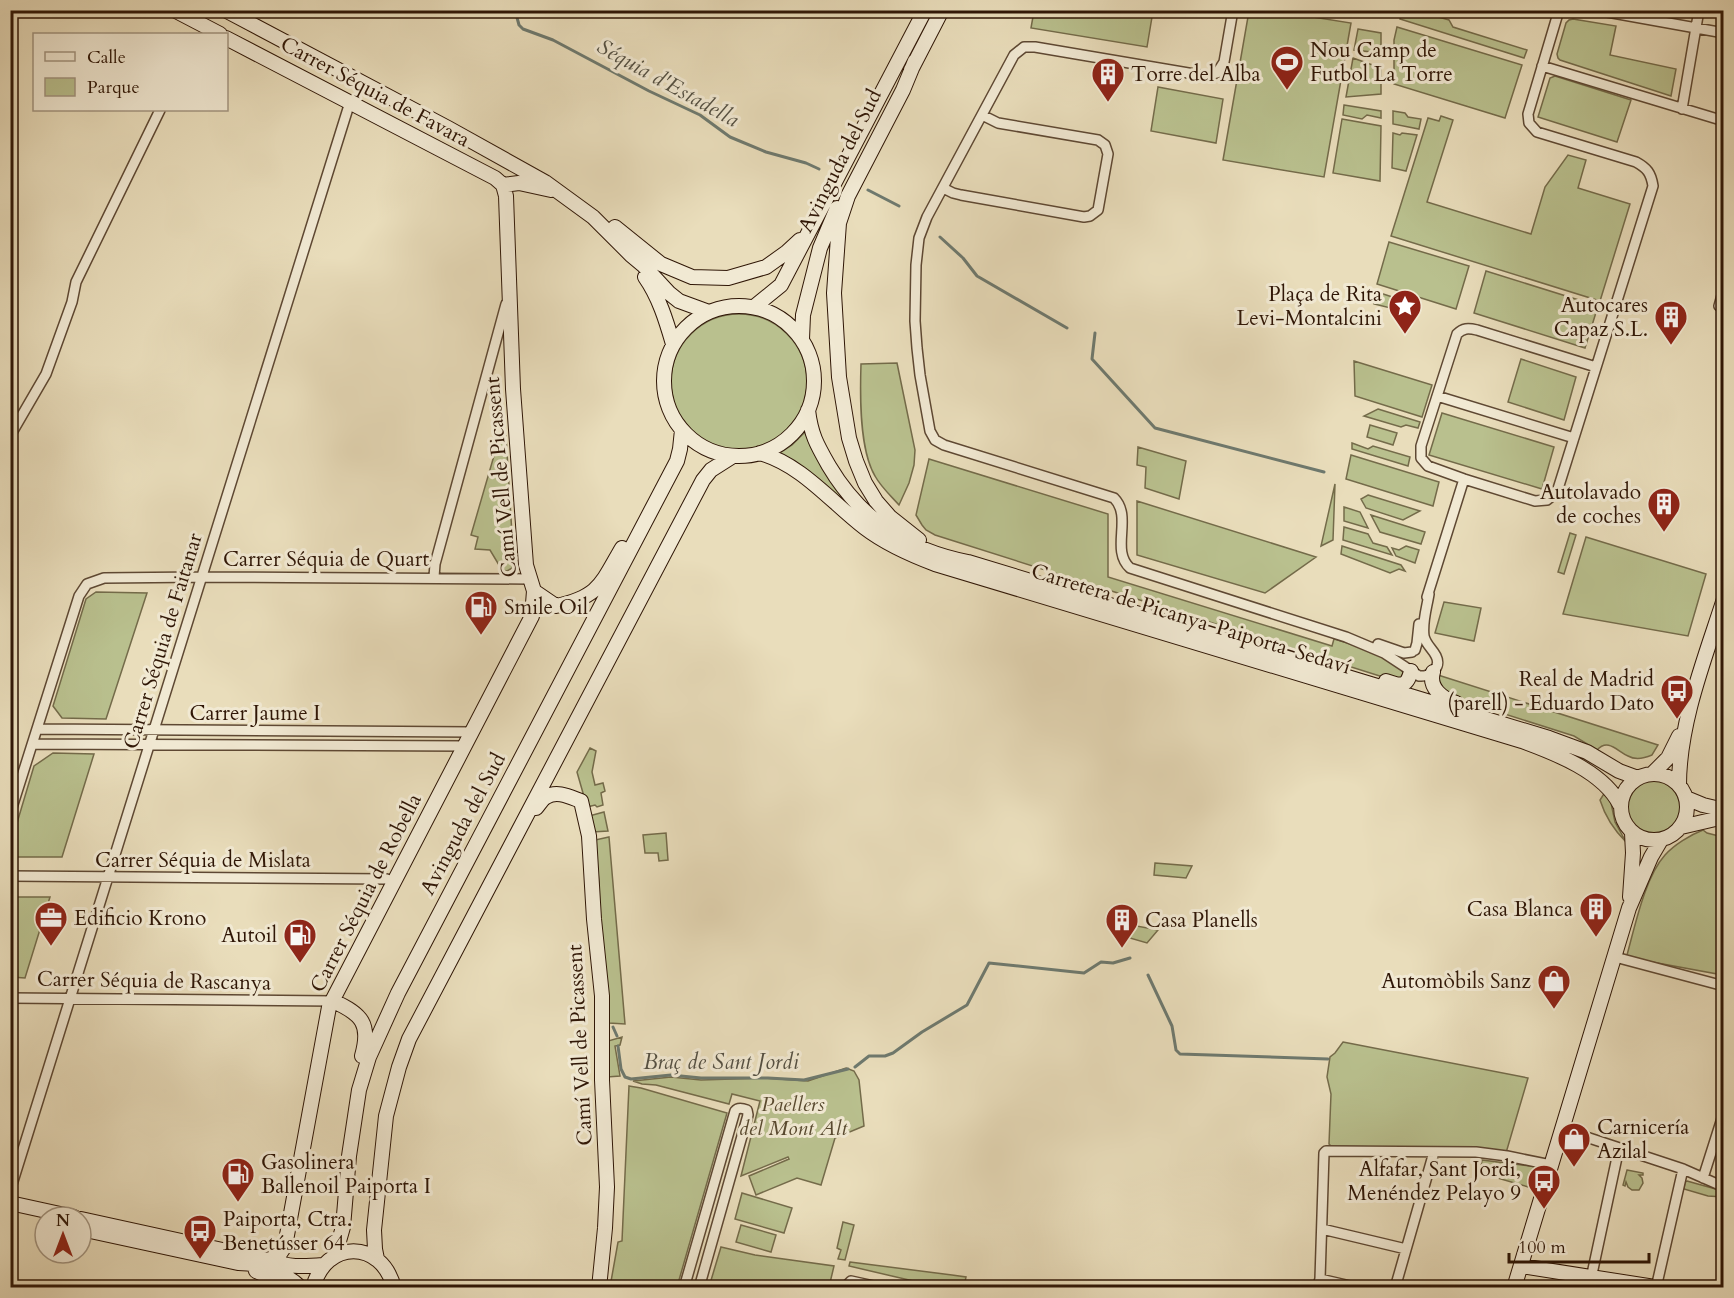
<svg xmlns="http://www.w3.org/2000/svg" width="1734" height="1298" viewBox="0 0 1734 1298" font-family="Cardo,serif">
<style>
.green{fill:#b9c08e;stroke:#746b4a;stroke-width:1.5}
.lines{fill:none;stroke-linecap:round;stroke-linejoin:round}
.stream{stroke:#6e796e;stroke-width:3}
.street-casing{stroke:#5e4833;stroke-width:12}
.secondary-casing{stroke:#2f1606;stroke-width:16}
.street{stroke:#f1e9d3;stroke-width:9}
.secondary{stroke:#f1e9d3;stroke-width:14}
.labels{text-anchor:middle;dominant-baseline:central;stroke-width:6;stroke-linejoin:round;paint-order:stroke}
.poi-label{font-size:21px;fill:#2f1606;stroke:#f1e9d3;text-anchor:start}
.street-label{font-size:21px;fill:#2f1606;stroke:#f1e9d3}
.park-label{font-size:21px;font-style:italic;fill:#58492f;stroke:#f1e9d3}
.water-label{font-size:22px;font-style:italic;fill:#545043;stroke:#f1e9d3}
</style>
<rect width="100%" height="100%" fill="#e9ddbb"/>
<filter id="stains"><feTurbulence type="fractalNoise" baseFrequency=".00333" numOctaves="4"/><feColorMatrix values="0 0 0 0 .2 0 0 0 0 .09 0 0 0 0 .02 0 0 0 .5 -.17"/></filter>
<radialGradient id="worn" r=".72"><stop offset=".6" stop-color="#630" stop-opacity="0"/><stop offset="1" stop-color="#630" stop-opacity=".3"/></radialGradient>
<path class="green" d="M1034 11V10L1153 11 1147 47 1031 28Z
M1249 11H1275L1351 23 1324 177 1223 160Z
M1402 11H1418L1449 20 1453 27 1527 50 1524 58 1400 19Z
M1573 19 1616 26 1610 55 1676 69 1671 96 1560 60 1558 58 1557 54 1566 23 1569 20Z
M1397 27 1522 65 1505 118 1394 84V40Z
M1358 29 1381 33V53L1354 50Z
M1353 58 1381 68V94L1346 97Z
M1555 76 1631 100 1617 142 1538 117 1550 78Z
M1158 87 1223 99 1216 143 1151 131Z
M1344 105 1381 111V118L1367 115 1362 119 1343 115Z
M1393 111 1405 113 1408 117 1421 119 1419 129 1393 124Z
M1441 116 1453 120 1427 202 1531 234 1545 187 1568 155 1586 160 1578 188 1630 204 1600 301 1391 236 1428 118 1439 121Z
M1342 119 1381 126 1380 181 1333 173Z
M1393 133 1400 135 1402 133 1417 135 1406 171 1392 168Z
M1389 242 1469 266 1456 309 1377 284Z
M1486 271 1598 306 1585 348 1474 313Z
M1374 291 1417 305 1407 312 1374 304Z
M671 382a68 68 0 1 1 136 0a68 68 0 1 1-136 0Z
M1521 359 1576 377 1564 420 1508 402Z
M1354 361 1432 385 1422 417 1355 396Z
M897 363 915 450 914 465 909 483 899 505C891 496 881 487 875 476 859 449 860 394 861 364Z
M1378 409 1420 422 1418 428 1406 425 1401 427 1364 416Z
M1442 413 1554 447 1542 489 1429 455Z
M1370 425 1397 433 1393 445 1367 437Z
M806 431 881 532 781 455V452L792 445Z
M502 434 506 436 514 567 507 571 502 570 490 550 475 549 478 537 471 535 500 435Z
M1352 443 1368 449 1373 446 1410 457 1408 466 1352 449Z
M1138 447 1186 461 1179 499 1145 488 1146 467 1137 465Z
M1351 455 1439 482 1433 506 1346 479Z
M929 459 1108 514V577L1332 646 1334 639C1358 646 1386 653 1403 672L1402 678 1399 680 1386 678 935 535 926 530 922 525 916 515Z
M1335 484 1333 540 1321 546Z
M1368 495 1420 511 1403 520 1366 508 1361 499Z
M1137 501 1316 557 1265 593 1137 555Z
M1344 507 1360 512 1368 528 1344 521Z
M1371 515 1425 532 1421 544 1380 532Z
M1344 527 1368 534 1373 543 1387 547 1392 555 1343 540Z
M1570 533 1576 535 1564 574 1558 572Z
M1586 537 1706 574 1688 636 1563 614Z
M1342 546 1401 565 1405 571 1399 569 1390 573 1341 554Z
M1406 546 1419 550 1415 563 1396 556 1392 548 1399 550Z
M96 592 147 593 106 719 62 718 53 706 86 599Z
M1444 602 1481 608 1474 641 1435 633Z
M1438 675 1658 745 1652 755C1645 758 1635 760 1628 756 1617 751 1608 738 1597 750L1574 736 1451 697 1445 695 1436 677Z
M590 748 596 751 592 772 595 785 603 783 605 791 601 793 603 805 597 807 595 805 587 807 577 772Z
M53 753 94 754 62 857H12L11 843 34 766Z
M1626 807a27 27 0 1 1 54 0a27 27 0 1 1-54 0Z
M1605 792 1611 803 1615 822 1626 842C1614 830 1605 816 1600 800Z
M604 812 608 831 592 832 589 816Z
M1703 830 1707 833 1723 837V975L1630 958 1627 955C1635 926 1645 877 1665 855 1674 845 1690 835 1703 830Z
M666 833 668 860 659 861 658 853H645L643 835Z
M609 837 625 1024 609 1023 597 905 599 883 595 840Z
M1155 863 1192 866 1186 878 1154 875Z
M11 897H50L25 978 11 977Z
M1126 911 1132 912 1131 925 1158 930 1147 943 1123 936Z
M622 1037 620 1045 615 1046 620 1076 607 1077 608 1041Z
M1343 1042 1528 1078 1506 1153 1481 1149 1331 1146 1329 1144 1331 1094 1327 1077 1330 1057 1335 1053Z
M846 1068 854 1071 859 1080 864 1126 835 1138 821 1185 797 1178 756 1195 749 1176 789 1159 788 1157 741 1176 760 1101 732 1094 729 1104 656 1085 642 1084 633 1081 671 1077 701 1080 764 1078 808 1081Z
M629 1086 641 1088 727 1113 677 1287H610L618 1242 622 1241Z
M1482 1160 1539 1167 1532 1188 1480 1173Z
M1627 1170 1643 1173V1175H1639L1642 1178 1643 1183 1639 1190H1632L1628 1187 1626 1182 1625 1186 1623 1185Z
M1687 1181 1723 1191V1197L1708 1196 1684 1189 1685 1182Z
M742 1193 792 1208 784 1233 735 1219Z
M843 1222 854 1225 845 1260 838 1259 841 1250 837 1248Z
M741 1225 776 1235 771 1252 736 1242Z
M721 1247 755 1255 834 1266 829 1287H709Z
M850 1262 952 1275 966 1277 964 1287H939L849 1266Z"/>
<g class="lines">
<path class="stream" d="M515 10 519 25 523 29 553 40 649 91 700 115 730 137 766 152 806 163 819 169
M868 190 899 206
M940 237 963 258 977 276 1067 328
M1095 333 1092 359 1155 428 1324 472
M1148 975 1172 1026 1176 1050 1180 1054 1328 1059
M613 1027 617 1036
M618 1046 621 1069 625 1077 631 1079 671 1075 701 1078H768L804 1080 848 1069
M855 1067 869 1056H885L893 1053 922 1032 967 1005 989 963 1084 973 1101 962 1113 963 1130 958"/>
<g class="street-casing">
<path id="street" d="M1233 10 1224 62 1217 73 1206 76 1035 47H1024L1014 55 927 217 919 238 916 265 915 321 917 348 920 375 930 431 935 440 944 445 1114 498C1133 517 1110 550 1130 568L1346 637 1384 653 1419 676C1430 677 1442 668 1436 656 1432 648 1426 645 1424 636 1422 622 1427 607 1429 594
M1559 10 1528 114 1529 123 1537 132 1636 162C1647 168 1651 173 1653 186L1557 492 1547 500 1535 501 1464 479 1428 466 1421 458V446L1457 334C1463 328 1468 328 1477 330L1596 367
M1596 10 1724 33
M1542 66 1724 121
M1682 109 1699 10
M943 188 953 193 961 195 1084 217 1090 216 1098 210 1108 154 1105 145 1098 140 998 123 982 115
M1719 306 1724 288
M1437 396 1574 438
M10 436 46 374 72 302 76 282 160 110
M434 577 435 564 506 304
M1427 597 1464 479
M1378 644 1404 653 1412 652
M1415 650 1417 643 1419 624
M37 729 472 732
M33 744 466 746
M10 814 79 596 87 584 104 578 202 577 530 579
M10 876 387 879 395 883
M1615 957 1724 986
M10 998 333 1001
M1562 1129 1683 1169 1724 1187
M1703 1178 1724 1112
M10 1191 350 102
M1322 1229 1406 1249
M1320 1279 1359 1288
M684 1288 735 1111C738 1107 742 1108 747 1110L748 1115 699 1288
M847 1288 848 1284 851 1281 883 1288
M1317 1288 1320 1279 1324 1153 1326 1151 1476 1152 1507 1156 1551 1165
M1395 1288 1434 1152
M1589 1288 1619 1148
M1656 1288 1683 1169"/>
</g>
<g class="secondary-casing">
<path id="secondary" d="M174 10 220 34
M225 10 448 128 545 182 593 217 631 255 643 265 669 293 679 301 709 312
M226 38 495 178 503 185
M915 61 903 90 848 196 839 223 834 293 839 377 849 438 856 461 865 483 876 501 890 517 919 540
M911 70 942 10
M503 185 519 183 551 190
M615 227 661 264 692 277 728 278 766 267 787 252 800 240
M645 277C659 297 666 320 673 344
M664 381a75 75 0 1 1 150 0a75 75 0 1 1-150 0Z
M754 307 781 285 925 10
M802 339 803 315 820 248 837 208
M808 410C811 435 817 445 829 466 861 520 907 550 968 562L1549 738 1587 752 1619 771 1638 778
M760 453C802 465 830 501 865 528 886 544 911 555 935 564L1522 741C1555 753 1604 772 1620 805
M534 591 556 606C599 597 601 584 622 548
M1433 672C1428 688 1443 699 1456 703
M1386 681C1400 686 1407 688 1411 671
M1621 807a33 33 0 1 1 66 0a33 33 0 1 1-66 0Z
M1652 774 1668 758 1679 736
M1679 785C1679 723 1705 658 1724 599
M1686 798 1703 805 1724 810
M536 808C539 805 542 799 546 797 557 790 570 797 581 801L589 836 594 919 602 996V1080L607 1187 605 1228 599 1288
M1681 827 1724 817
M1630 897 1633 853 1632 833
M333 1001C362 1014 371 1024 362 1056
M10 1203 74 1217
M81 1219 268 1260C290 1267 300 1267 323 1265
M81 1229 238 1263C260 1263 285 1272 301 1288
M335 1255 343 1227 349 1156 359 1090 369 1057 398 993 677 461 680 449 682 430
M377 1259 375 1249 374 1230 386 1116 399 1067 409 1039 703 480 711 470 733 456
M268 1260 279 1255 285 1246 329 1007 532 616 534 591 526 565 513 389 506 196 503 185
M1521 1266 1661 1288
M256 1271 265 1275 277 1288
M313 1288C325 1239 382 1239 394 1288
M1514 1288 1629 908 1651 857 1661 840"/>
</g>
<use href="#street" class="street"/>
<use href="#secondary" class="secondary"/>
</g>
<defs>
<g id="stadium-pin" transform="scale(1.725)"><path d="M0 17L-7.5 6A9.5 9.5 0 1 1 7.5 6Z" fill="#8f2418" stroke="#f1e9d3"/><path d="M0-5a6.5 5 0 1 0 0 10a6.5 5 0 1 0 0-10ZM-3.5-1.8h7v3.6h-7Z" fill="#fff"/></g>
<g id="building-pin" transform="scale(1.725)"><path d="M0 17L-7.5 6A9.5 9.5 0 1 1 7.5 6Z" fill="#8f2418" stroke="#f1e9d3"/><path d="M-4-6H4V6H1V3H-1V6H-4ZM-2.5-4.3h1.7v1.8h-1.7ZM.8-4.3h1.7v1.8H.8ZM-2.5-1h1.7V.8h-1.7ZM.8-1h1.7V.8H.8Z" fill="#fff"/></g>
<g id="sight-pin" transform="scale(1.725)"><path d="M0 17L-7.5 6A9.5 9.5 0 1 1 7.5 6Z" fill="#8f2418" stroke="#f1e9d3"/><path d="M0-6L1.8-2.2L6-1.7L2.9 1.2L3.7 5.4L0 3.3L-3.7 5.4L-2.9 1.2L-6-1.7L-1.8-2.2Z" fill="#fff"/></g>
<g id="fuel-pin" transform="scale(1.725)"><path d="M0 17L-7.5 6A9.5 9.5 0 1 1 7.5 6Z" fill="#8f2418" stroke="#f1e9d3"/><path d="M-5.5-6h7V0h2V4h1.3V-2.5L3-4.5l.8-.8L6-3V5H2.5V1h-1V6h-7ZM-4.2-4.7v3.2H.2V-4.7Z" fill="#fff"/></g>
<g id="bus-pin" transform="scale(1.725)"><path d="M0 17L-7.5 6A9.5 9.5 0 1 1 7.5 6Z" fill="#8f2418" stroke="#f1e9d3"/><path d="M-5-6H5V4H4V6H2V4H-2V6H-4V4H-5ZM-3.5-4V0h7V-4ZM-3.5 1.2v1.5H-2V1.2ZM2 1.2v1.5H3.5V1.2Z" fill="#fff"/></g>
<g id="office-pin" transform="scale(1.725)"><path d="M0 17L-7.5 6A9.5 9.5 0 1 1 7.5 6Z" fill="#8f2418" stroke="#f1e9d3"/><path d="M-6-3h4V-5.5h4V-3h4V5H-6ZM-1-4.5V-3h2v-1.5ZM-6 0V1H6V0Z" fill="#fff"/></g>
<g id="shop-pin" transform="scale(1.725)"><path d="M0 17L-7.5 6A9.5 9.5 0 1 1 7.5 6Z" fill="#8f2418" stroke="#f1e9d3"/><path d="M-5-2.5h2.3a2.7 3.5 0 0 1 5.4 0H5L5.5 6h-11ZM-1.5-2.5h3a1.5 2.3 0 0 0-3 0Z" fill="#fff"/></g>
</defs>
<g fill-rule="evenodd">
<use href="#stadium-pin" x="1287" y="62"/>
<use href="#building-pin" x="1108" y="74"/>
<use href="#sight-pin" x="1405" y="306"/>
<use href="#building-pin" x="1671" y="317"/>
<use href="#building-pin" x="1664" y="504"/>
<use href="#fuel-pin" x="481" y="607"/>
<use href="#bus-pin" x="1677" y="691"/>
<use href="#building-pin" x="1596" y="909"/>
<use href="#office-pin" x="51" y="918"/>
<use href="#building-pin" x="1122" y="920"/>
<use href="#fuel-pin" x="300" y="935"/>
<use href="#shop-pin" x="1554" y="981"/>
<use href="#shop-pin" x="1574" y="1139"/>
<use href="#fuel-pin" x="238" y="1174"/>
<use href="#bus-pin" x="1544" y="1181"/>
<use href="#bus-pin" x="200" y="1231"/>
</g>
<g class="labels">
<g class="poi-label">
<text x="1310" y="50">Nou Camp de<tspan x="1310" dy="24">Futbol La Torre</tspan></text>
<text x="1131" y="74">Torre del Alba</text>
<text x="1382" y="294" text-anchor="end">Plaça de Rita<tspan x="1382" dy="24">Levi-Montalcini</tspan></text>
<text x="1648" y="305" text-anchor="end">Autocares<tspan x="1648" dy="24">Capaz S.L.</tspan></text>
<text x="1641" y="492" text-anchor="end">Autolavado<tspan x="1641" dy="24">de coches</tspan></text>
<text x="504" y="607">Smile Oil</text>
<text x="1654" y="679" text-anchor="end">Real de Madrid<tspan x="1654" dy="24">(parell) - Eduardo Dato</tspan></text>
<text x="1573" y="909" text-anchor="end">Casa Blanca</text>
<text x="74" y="918">Edificio Krono</text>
<text x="1145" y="920">Casa Planells</text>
<text x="277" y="935" text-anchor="end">Autoil</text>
<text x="1531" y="981" text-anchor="end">Automòbils Sanz</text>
<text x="1597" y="1127">Carnicería<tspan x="1597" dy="24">Azilal</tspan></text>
<text x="261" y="1162">Gasolinera<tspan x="261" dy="24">Ballenoil Paiporta I</tspan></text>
<text x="1521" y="1169" text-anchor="end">Alfafar, Sant Jordi,<tspan x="1521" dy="24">Menéndez Pelayo 9</tspan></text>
<text x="223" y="1219">Paiporta, Ctra.<tspan x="223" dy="24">Benetússer 64</tspan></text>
</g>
<g class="street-label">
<text transform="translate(375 92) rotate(28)">Carrer Séquia de Favara</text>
<text transform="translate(840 161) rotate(-63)">Avinguda del Sud</text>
<text transform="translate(501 477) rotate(-95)">Camí Vell de Picassent</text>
<text x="326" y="559">Carrer Séquia de Quart</text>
<text transform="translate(1191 619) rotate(17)">Carretera de Picanya-Paiporta-Sedaví</text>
<text transform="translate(163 641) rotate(-73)">Carrer Séquia de Faitanar</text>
<text x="255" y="713">Carrer Jaume I</text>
<text transform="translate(463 824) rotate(-62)">Avinguda del Sud</text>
<text x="203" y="860">Carrer Séquia de Mislata</text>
<text transform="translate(366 893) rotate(-63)">Carrer Séquia de Robella</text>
<text transform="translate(154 981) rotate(1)">Carrer Séquia de Rascanya</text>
<text transform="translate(580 1045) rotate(-93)">Camí Vell de Picassent</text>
</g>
<g class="park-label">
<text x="793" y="1104">Paellers<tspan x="793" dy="24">del Mont Alt</tspan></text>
</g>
<g class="water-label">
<text transform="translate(668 83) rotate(29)">Séquia d'Estadella</text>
<text x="721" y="1062">Braç de Sant Jordi</text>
</g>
</g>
<rect width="1734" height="1298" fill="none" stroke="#e9ddbb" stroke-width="36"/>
<rect x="12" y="12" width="1710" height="1274" fill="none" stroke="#2f1606" stroke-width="3"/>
<rect x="18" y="18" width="1698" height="1262" fill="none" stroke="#2f1606" stroke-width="1.5"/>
<rect x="33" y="33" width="195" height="78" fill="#f1e9d3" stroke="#a39581" stroke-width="1.5"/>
<rect x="45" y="52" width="30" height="9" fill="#f1e9d3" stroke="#a39581" stroke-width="1.5"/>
<text x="87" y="63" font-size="18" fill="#2f1606">Calle</text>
<rect x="45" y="78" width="30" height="18" fill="#b9c08e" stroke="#a39581" stroke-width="1.5"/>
<text x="87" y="93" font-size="18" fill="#2f1606">Parque</text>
<g transform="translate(63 1235)"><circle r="28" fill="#f1e9d3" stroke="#a39581" stroke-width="1.5"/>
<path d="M0-4.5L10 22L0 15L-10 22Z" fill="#8f2418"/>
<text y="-9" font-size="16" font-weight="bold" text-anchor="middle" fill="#2f1606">N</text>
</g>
<path d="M1509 1253v9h140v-9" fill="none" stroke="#2f1606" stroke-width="3"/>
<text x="1518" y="1253" font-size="18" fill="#2f1606" stroke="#f1e9d3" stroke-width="4.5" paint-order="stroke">100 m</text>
<rect width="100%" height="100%" filter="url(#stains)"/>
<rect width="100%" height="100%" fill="url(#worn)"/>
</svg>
